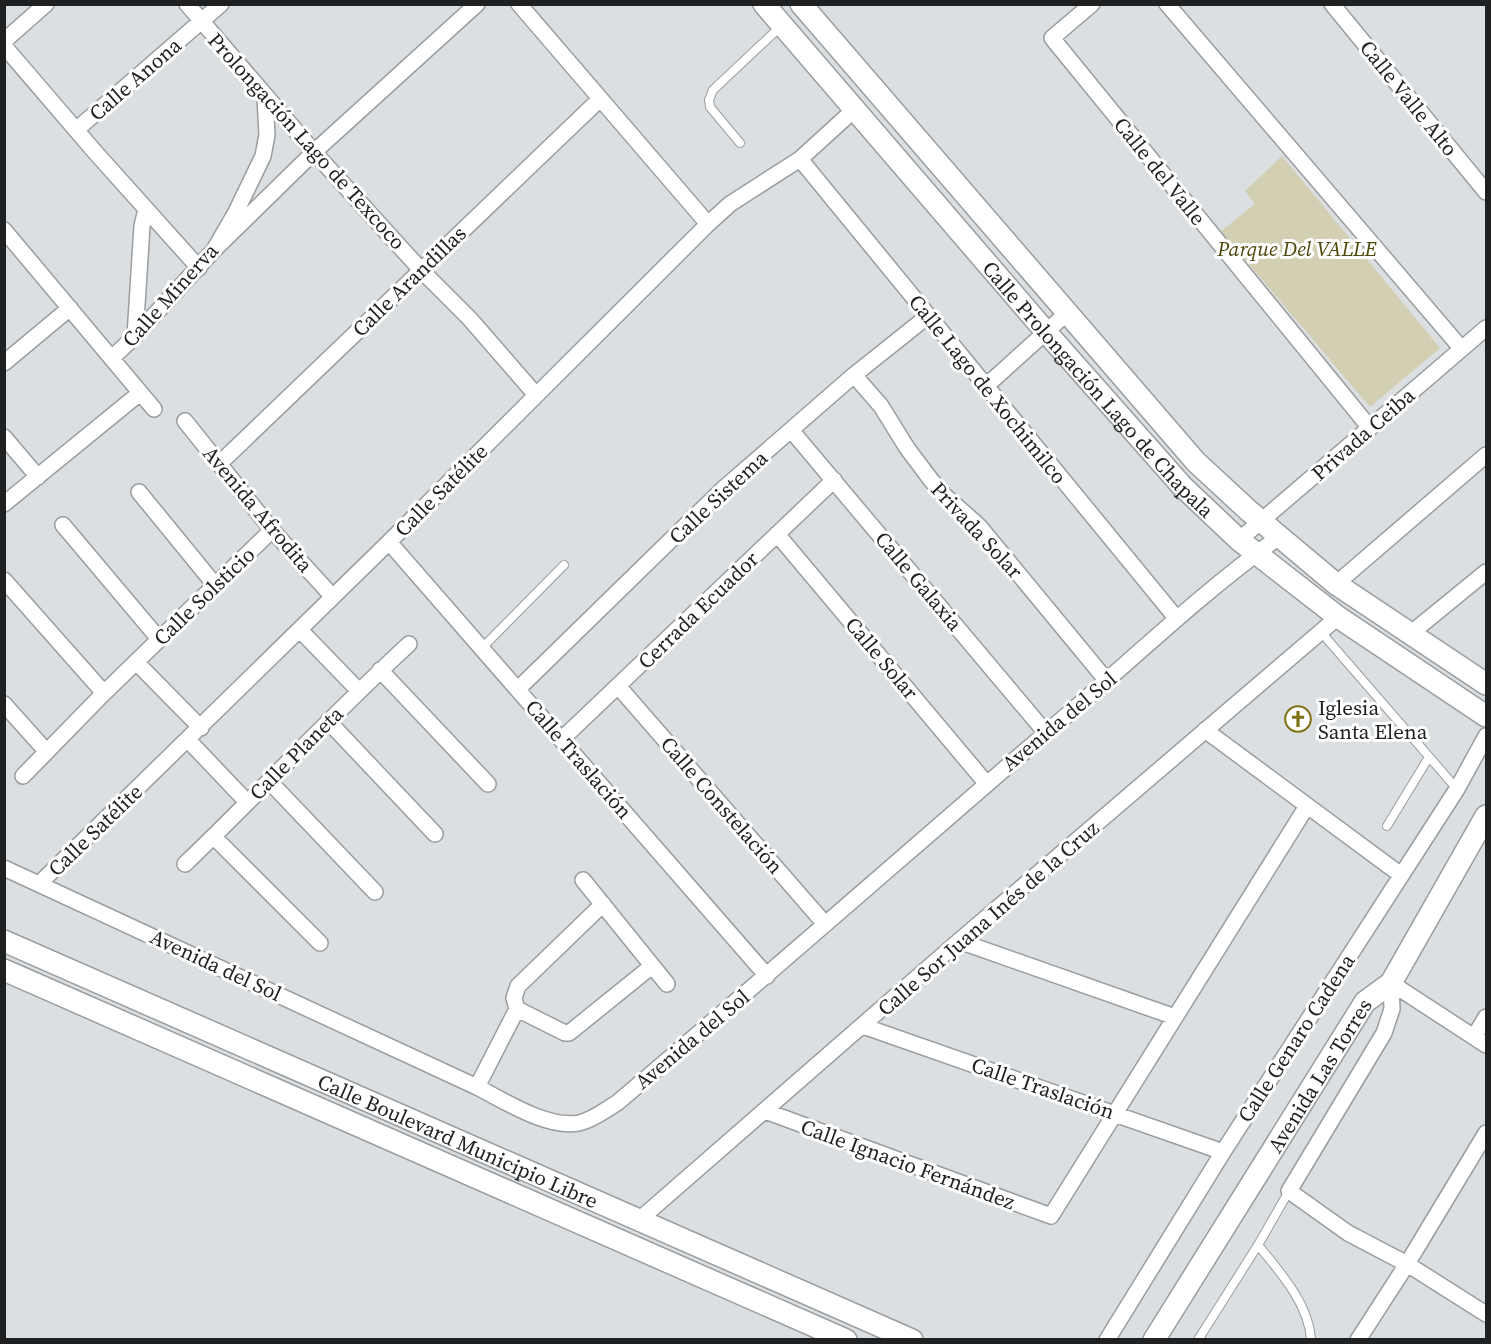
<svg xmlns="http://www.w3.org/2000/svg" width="1491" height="1344" viewBox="0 0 1491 1344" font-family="'Source Serif 4',serif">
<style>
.green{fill:#d3cfb2}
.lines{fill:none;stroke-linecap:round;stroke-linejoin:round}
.lane-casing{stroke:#9a9d9f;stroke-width:10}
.street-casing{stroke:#9a9d9f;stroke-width:18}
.secondary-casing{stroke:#9a9d9f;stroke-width:24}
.lane{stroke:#fff;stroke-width:8}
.street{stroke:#fff;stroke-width:15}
.secondary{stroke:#fff;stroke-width:21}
.labels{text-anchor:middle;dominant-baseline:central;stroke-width:6;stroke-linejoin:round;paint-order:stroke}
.street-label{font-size:21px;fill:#1f2021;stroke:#fff}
.park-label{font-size:21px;font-style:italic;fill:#50470c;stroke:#fff}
.poi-label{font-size:21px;fill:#1f2021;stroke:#fff;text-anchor:start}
</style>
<rect width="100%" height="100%" fill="#dbdfe1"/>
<path class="green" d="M1282 156 1440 348 1370 407 1221 231 1255 204 1245 191Z"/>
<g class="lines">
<g class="lane-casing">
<path id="lane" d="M740 143 710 107 709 100 713 90 780 27
M1320 631 1457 789
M482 648 564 565
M1387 826 1429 757
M1289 1191 1258 1245C1280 1272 1309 1304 1311 1340
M1198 1340 1258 1245"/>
</g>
<g class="street-casing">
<path id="street" d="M187 4 314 152 421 270 470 319 536 395
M519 4 708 224
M1092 4 1052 38 1370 428
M1167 4 1461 348
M1332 4 1486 192
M4 41 46 4
M4 46 95 152 199 268
M76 130 221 4
M800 159 1177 619
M4 230 154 409
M214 250 314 152 477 4
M135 336 142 226 146 209
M112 358 135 336 214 250 236 212 263 156 267 135 265 96
M4 363 70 308
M854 375 881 406 907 448 931 480 944 495 979 526 1107 681
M986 386 1067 313
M185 421 272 530 332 596
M791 430 1046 733
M4 437 38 477
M219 464 600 99
M139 492 215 585
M4 504 140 393
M63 525 159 639
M777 534 986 783
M1239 540 1486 328
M389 542 767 976
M4 580 104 693
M1336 584 1486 455
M300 630 359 691
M1410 634 1486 572
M136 662 201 728
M380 670 488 784
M618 686 825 924
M518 689 723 489 854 375 928 316
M4 704 46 751
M328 721 435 834
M1205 730 1401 875
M562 739 834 480
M188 740 247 802
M23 776 104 693 272 530
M270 782 375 892
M214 837 320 943
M185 864C261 791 332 715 409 644
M4 868 477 1087C505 1101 547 1129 579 1123 593 1120 605 1110 617 1103 768 975 917 844 1067 715 1137 655 1204 591 1279 537
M583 880 667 984
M39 884 389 542 708 224 730 204 800 159 855 109
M603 904 518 986 514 998 517 1009 565 1033H569L652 966
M959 941 1175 1017
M1391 983 1392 1009 1384 1033 1289 1191 1348 1233 1407 1264 1486 1314
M1391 983 1486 1045
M863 1026 1223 1152
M1474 1037 1486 1017
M477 1087 517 1009
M765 1111 1051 1216 1307 806
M639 1220 959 941 1338 617
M1107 1340 1223 1152 1457 789 1486 736
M1358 1340 1407 1264 1486 1133"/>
</g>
<g class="secondary-casing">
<g id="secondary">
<path id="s1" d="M764 4 1046 332 1182 486 1239 540 1338 617 1486 716"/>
<path d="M801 4 1196 462 1249 511 1336 584 1486 684"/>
<path id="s2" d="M4 941 912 1340"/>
<path d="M4 970 846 1340"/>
<path id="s3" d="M1154 1340 1365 1002 1391 983 1486 816"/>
</g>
</g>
<use href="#lane" class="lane"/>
<use href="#street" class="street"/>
<use href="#secondary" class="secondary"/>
</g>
<defs>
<g id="church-ring" transform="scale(1.35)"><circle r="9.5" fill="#fff" stroke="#807213" stroke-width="1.5"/><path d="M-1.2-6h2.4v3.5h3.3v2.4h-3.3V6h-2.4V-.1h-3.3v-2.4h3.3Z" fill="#807213"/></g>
</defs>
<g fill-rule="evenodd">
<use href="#church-ring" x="1298" y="719"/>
</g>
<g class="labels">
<g class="street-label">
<text transform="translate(135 79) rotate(-41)">Calle Anona</text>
<text transform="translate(1409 98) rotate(51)">Calle Valle Alto</text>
<text transform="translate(307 141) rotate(48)">Prolongación Lago de Texcoco</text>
<text transform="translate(1160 171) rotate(51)">Calle del Valle</text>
<text transform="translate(409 281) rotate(-44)">Calle Arandillas</text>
<text transform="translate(170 295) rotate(-48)">Calle Minerva</text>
<text stroke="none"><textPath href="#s1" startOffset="510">Calle Prolongación Lago de Chapala</textPath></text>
<text transform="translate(988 389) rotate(51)">Calle Lago de Xochimilco</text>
<text transform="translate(1363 434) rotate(-41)">Privada Ceiba</text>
<text transform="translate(441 490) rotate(-45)">Calle Satélite</text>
<text transform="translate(718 497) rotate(-43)">Calle Sistema</text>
<text transform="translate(258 509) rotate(50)">Avenida Afrodita</text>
<text transform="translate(977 530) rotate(47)">Privada Solar</text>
<text transform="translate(919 581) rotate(50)">Calle Galaxia</text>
<text transform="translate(204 596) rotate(-44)">Calle Solsticio</text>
<text transform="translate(698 610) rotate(-44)">Cerrada Ecuador</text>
<text transform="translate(882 658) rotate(50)">Calle Solar</text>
<text transform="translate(1059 721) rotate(-40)">Avenida del Sol</text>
<text transform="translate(296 753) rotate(-45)">Calle Planeta</text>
<text transform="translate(579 759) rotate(49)">Calle Traslación</text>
<text transform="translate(722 805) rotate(49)">Calle Constelación</text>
<text transform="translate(95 830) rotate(-44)">Calle Satélite</text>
<text transform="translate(988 918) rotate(-41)">Calle Sor Juana Inés de la Cruz</text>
<text transform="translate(216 965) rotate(25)">Avenida del Sol</text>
<text transform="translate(1296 1038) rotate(-57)">Calle Genaro Cadena</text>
<text transform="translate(692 1039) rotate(-40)">Avenida del Sol</text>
<text stroke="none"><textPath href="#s3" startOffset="312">Avenida Las Torres</textPath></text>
<text transform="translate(1043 1088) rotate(19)">Calle Traslación</text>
<text stroke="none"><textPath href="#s2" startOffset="496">Calle Boulevard Municipio Libre</textPath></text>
<text transform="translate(908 1164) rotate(20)">Calle Ignacio Fernández</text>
</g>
<g class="park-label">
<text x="1297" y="248">Parque Del VALLE</text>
</g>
<g class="poi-label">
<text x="1318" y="707">Iglesia<tspan x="1318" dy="24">Santa Elena</tspan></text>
</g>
</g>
<rect width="1491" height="1344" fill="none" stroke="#1f2021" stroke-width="12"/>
</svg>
